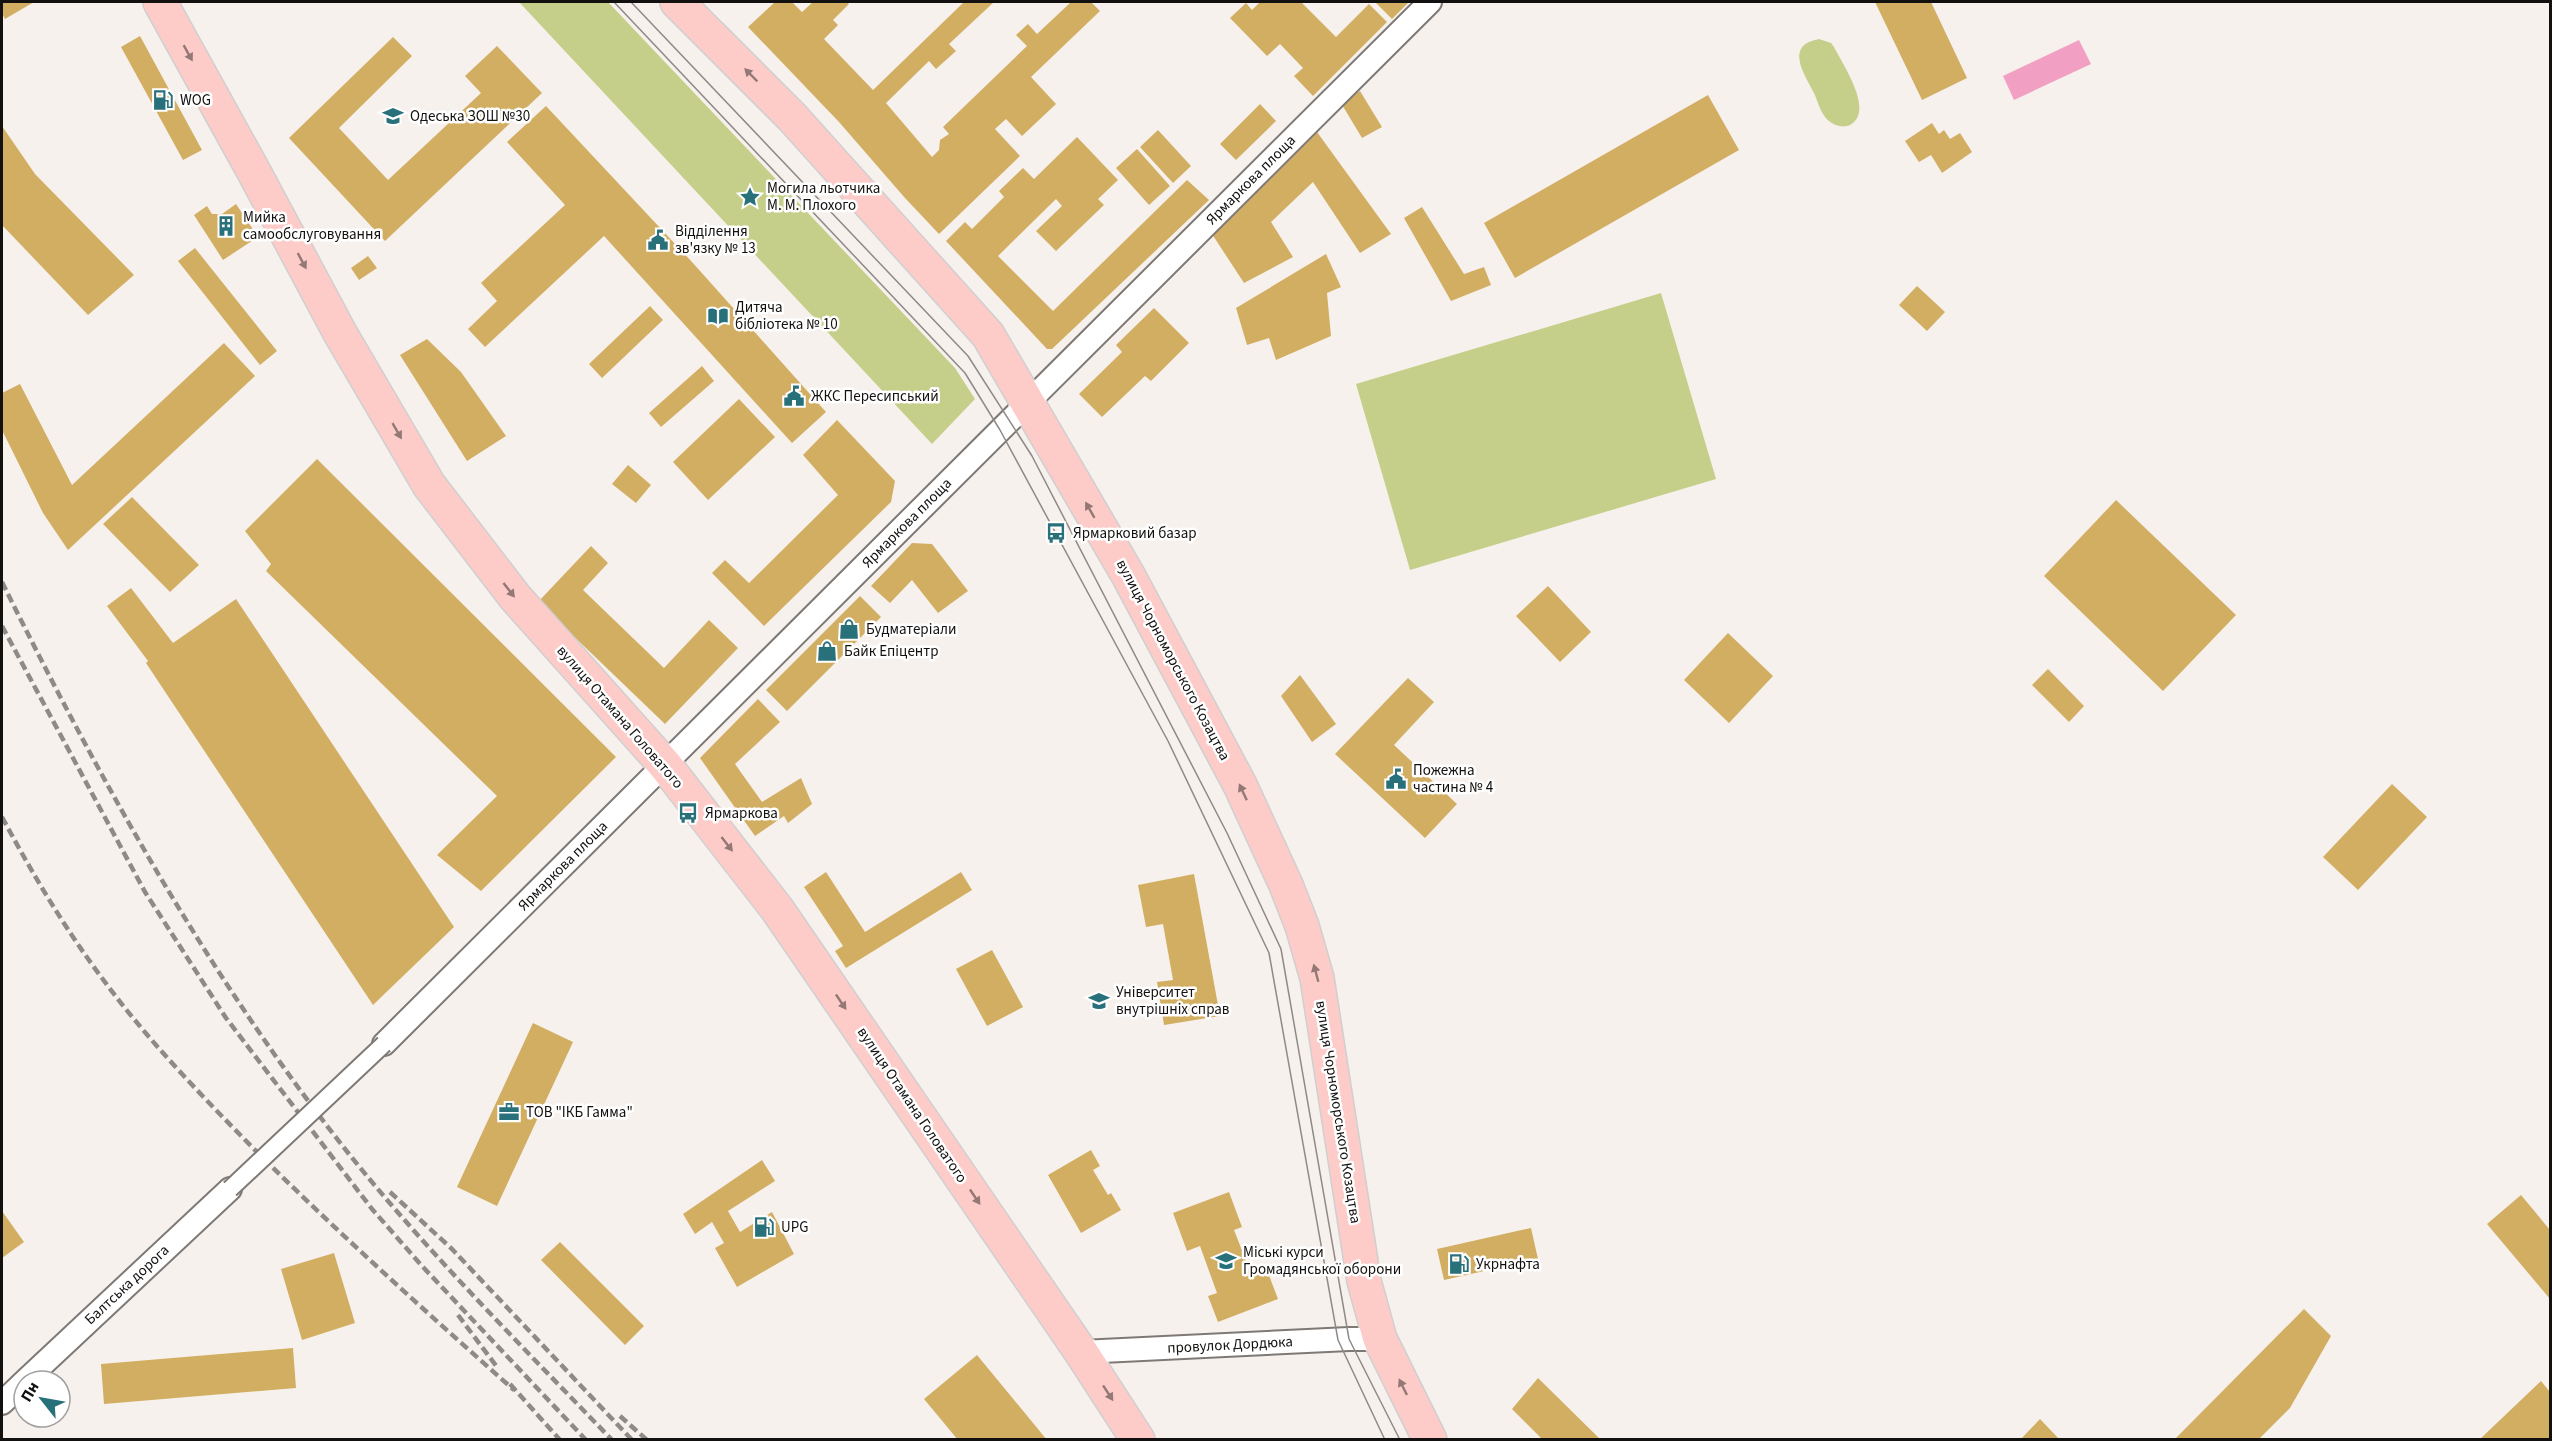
<svg xmlns="http://www.w3.org/2000/svg" width="2552" height="1441" viewBox="0 0 2552 1441" font-family="'Source Sans 3',sans-serif">
<style>
.green{fill:#c5cf8a}
.water{fill:#f1a0c3}
.building{fill:#d2ae62}
.lines{fill:none;stroke-linecap:round;stroke-linejoin:round}
.minor-casing{stroke:#7f7976;stroke-width:26}
.primary-casing{stroke:#d0cfcf;stroke-width:36}
.minor{stroke:#fff;stroke-width:22}
.primary{stroke:#fdccc9;stroke-width:33}
.tram{stroke:#8e8a87;stroke-width:1.5}
.rail{stroke:#8e8a87;stroke-width:4.5;stroke-dasharray:9 4.5;stroke-linecap:butt}
.pedestrian-bridge-casing{stroke:#7f7976;stroke-width:20;stroke-linecap:butt}
.pedestrian-bridge{stroke:#fff;stroke-width:16}
.oneway{fill:#947875}
.labels{text-anchor:middle;dominant-baseline:central;stroke-width:5;stroke-linejoin:round;paint-order:stroke}
.poi-label{font-size:15px;fill:#13110f;stroke:#fff;text-anchor:start}
.street-label{font-size:15px;fill:#13110f;stroke:#fff}
</style>
<rect width="100%" height="100%" fill="#f7f1ed"/>
<path class="green" d="M519 2H608L955 368 975 399 932 444Z
M1819 39 1831 43 1834 47C1843 65 1875 111 1850 125 1843 128 1835 126 1829 121 1821 115 1818 102 1814 93 1804 74 1784 45 1819 39Z
M1661 293 1716 479 1410 570 1356 384Z"/>
<path class="water" d="M2079 40 2091 64 2014 100 2003 76Z"/>
<path class="building" d="M2 2H34L5 19 2 13Z
M775 2H792L802 12 813 2H846L849 4 833 20 838 25 824 39 873 90 964 2H994L949 44 956 51 936 69 929 61 886 103 932 157 939 150 940 140 949 134 943 127 1027 46 1016 35 1028 24 1037 34 1070 3 1069 2H1091L1100 11 1031 77 1056 104 1022 136 1006 119 995 129 1020 156 939 234 905 198 839 122 748 27Z
M1260 2H1301L1336 37 1369 4 1387 22 1313 96 1294 76 1303 68 1280 44 1267 56 1230 18 1246 3 1252 10Z
M1375 2H1409L1392 19Z
M1875 2H1931L1967 78 1922 100Z
M140 36 202 150 183 160 121 47Z
M393 37 412 56 339 128 388 180 481 93 465 76 497 46 542 93 385 241 289 138Z
M1360 91 1382 127 1362 138 1341 103Z
M1708 95 1739 150 1515 278 1484 223Z
M1260 104 1276 121 1236 160 1220 144Z
M546 106 692 262 826 412 792 443 604 236 485 347 468 329 497 301 481 283 565 205 507 142Z
M1932 123 1939 134 1944 130 1950 139 1960 133 1972 152 1942 173 1931 155 1919 162 1905 141Z
M2 126 35 174 134 275 88 315 2 225Z
M1158 130 1191 166 1173 183 1140 147Z
M1317 132 1391 234 1360 253 1313 182 1271 222 1293 257 1244 283 1212 234Z
M1077 137 1118 180 1098 199 1104 205 1056 251 1036 231 1062 206 1056 199 998 256 1053 311 1187 180 1209 200 1071 331 1052 349H1047L946 241 965 222 972 229 1004 197 999 191 1023 168 1034 179Z
M1137 149 1170 186 1149 205 1116 168Z
M236 204 258 237 223 260 194 215 207 206 212 214H222Z
M1422 207 1464 274 1484 267 1491 285 1451 301 1404 218Z
M195 248 277 351 260 365 178 261Z
M1326 254 1341 287 1327 293 1331 336 1276 360 1269 338 1247 345 1236 308Z
M368 256 377 268 359 280 351 268Z
M1917 286 1945 312 1927 331 1899 305Z
M650 306 663 320 602 378 589 364Z
M1154 308 1189 343 1151 381 1145 376 1102 417 1079 394 1122 352 1116 345Z
M427 339 461 372 506 436 467 461 400 355Z
M224 343 255 376 68 550 43 513 2 430V393L20 384 72 485Z
M702 366 714 381 661 427 649 413Z
M739 399 775 437 708 500 673 462Z
M837 420 895 481 891 502 764 626 712 573 725 560 749 583 838 495 803 455Z
M317 459 616 757 481 891 437 855 497 796 266 571 271 564 245 531Z
M628 465 651 485 636 503 612 484Z
M132 497 199 565 170 592 103 524Z
M2116 500 2236 615 2163 691 2044 576Z
M912 543 932 544 968 591 938 613 912 580 890 603 871 586Z
M591 546 608 563 583 590 664 668 709 620 738 648 665 724 538 602Z
M1548 586 1591 632 1560 662 1516 616Z
M131 588 173 643 236 599 454 927 373 1005 146 663 148 661 107 606Z
M860 596 881 617 787 711 766 690Z
M1728 633 1773 676 1729 723 1684 680Z
M2048 669 2084 706 2069 722 2032 685Z
M1300 675 1336 724 1312 742 1281 696Z
M1408 678 1434 702 1394 745 1457 804 1425 838 1335 754Z
M758 699 780 722 735 764 762 802 801 778 812 804 788 823 784 816 755 836 700 758Z
M2392 784 2427 817 2358 890 2323 857Z
M826 872 865 932 961 872 972 890 846 968 835 951 843 946 804 887Z
M1194 874 1220 1016 1164 1025 1157 982 1173 980 1163 924 1146 927 1138 885Z
M992 950 1023 1007 987 1026 956 969Z
M533 1023 573 1042 497 1206 457 1187Z
M1091 1150 1100 1166 1093 1170 1108 1195 1111 1193 1121 1210 1081 1233 1048 1175Z
M762 1160 775 1181 728 1211 740 1232 772 1212 794 1254 737 1287 715 1248 724 1243 712 1222 695 1234 683 1214Z
M1229 1192 1242 1227 1234 1230 1252 1276 1267 1270 1278 1299 1218 1322 1208 1296 1217 1293 1200 1246 1187 1251 1173 1213Z
M2521 1195 2550 1230V1299L2487 1224Z
M2 1211 24 1242 2 1258Z
M1531 1228 1538 1259 1444 1280 1437 1249Z
M560 1242 644 1326 625 1345 541 1260Z
M334 1253 355 1323 302 1340 281 1269Z
M2304 1309 2331 1336 2290 1408 2258 1440H2174Z
M293 1348 296 1388 104 1404 101 1364Z
M977 1355 1047 1440H958L924 1399Z
M1538 1378 1601 1440H1543L1512 1409Z
M2541 1381 2550 1392V1440H2479Z
M2040 1419 2060 1440H2020Z"/>
<g class="lines">
<g class="minor-casing">
<path id="minor" d="M384 1044 1430 2
M1081 1352 1349 1339H1380
M25 1381 230 1189
M2 1403 24 1382"/>
</g>
<g class="primary-casing">
<path id="primary" d="M160 2 254 172 340 333 429 485 515 597 665 765 777 909 1081 1352 1138 1440
M677 2 792 117 988 335 1128 575 1240 785 1286 885 1302 926 1317 978 1364 1281 1380 1339 1430 1440"/>
</g>
<use href="#minor" class="minor"/>
<use href="#primary" class="primary"/>
<path class="tram" d="M614 2 965 373 1000 430 1168 741 1269 953 1338 1340 1385 1440
M631 2 968 356 1032 456 1227 833 1281 949 1349 1339 1400 1440"/>
<path class="rail" d="M2 582C101 782 209 978 349 1154 430 1255 522 1346 612 1440
M2 626 145 892 226 1018 372 1209 422 1266 586 1440
M2 817C31 871 62 924 99 974 144 1036 198 1092 252 1147 336 1231 425 1311 514 1390
M390 1192 452 1249 632 1440
M458 1315 497 1367
M510 1384 560 1440
M620 1416 647 1440"/>
<g class="pedestrian-bridge-casing">
<path id="pedestrian-bridge" d="M230 1189 384 1044"/>
</g>
<use href="#pedestrian-bridge" class="pedestrian-bridge"/>
</g>
<defs><path id="oneway-solid" d="M-6-.8H1V-3.2L6.5 0L1 3.2V.8H-6Z" transform="scale(1.5)"/></defs>
<g class="oneway">
<use href="#oneway-solid" transform="translate(188 53) rotate(61)"/>
<use href="#oneway-solid" transform="translate(751 75) rotate(-135)"/>
<use href="#oneway-solid" transform="translate(302 261) rotate(62)"/>
<use href="#oneway-solid" transform="translate(397 431) rotate(60)"/>
<use href="#oneway-solid" transform="translate(1090 510) rotate(-120)"/>
<use href="#oneway-solid" transform="translate(509 590) rotate(52)"/>
<use href="#oneway-solid" transform="translate(1243 792) rotate(-115)"/>
<use href="#oneway-solid" transform="translate(727 844) rotate(52)"/>
<use href="#oneway-solid" transform="translate(1316 973) rotate(-105)"/>
<use href="#oneway-solid" transform="translate(841 1002) rotate(56)"/>
<use href="#oneway-solid" transform="translate(975 1197) rotate(56)"/>
<use href="#oneway-solid" transform="translate(1403 1387) rotate(-116)"/>
<use href="#oneway-solid" transform="translate(1108 1393) rotate(57)"/>
</g>
<defs>
<g id="fuel-bare" transform="scale(1.62)"><path d="M-5.5-6h7V0h2V4h1.3V-2.5L3-4.5l.8-.8L6-3V5H2.5V1h-1V6h-7ZM-4.2-4.7v3.2H.2V-4.7Z" fill="#28717a" stroke="#fff" stroke-width="2.5" paint-order="stroke"/></g>
<g id="school-bare" transform="scale(1.62)"><path d="M0-5L7-2L0 1L-7-2ZM-4 1L0 2.5L4 1V4Q0 6-4 4Z" fill="#28717a" stroke="#fff" stroke-width="2.5" paint-order="stroke"/></g>
<g id="sight-bare" transform="scale(1.62)"><path d="M0-6L1.8-2.2L6-1.7L2.9 1.2L3.7 5.4L0 3.3L-3.7 5.4L-2.9 1.2L-6-1.7L-1.8-2.2Z" fill="#28717a" stroke="#fff" stroke-width="2.5" paint-order="stroke"/></g>
<g id="building-bare" transform="scale(1.62)"><path d="M-4-6H4V6H1V3H-1V6H-4ZM-2.5-4.3h1.7v1.8h-1.7ZM.8-4.3h1.7v1.8H.8ZM-2.5-1h1.7V.8h-1.7ZM.8-1h1.7V.8H.8Z" fill="#28717a" stroke="#fff" stroke-width="2.5" paint-order="stroke"/></g>
<g id="civic-bare" transform="scale(1.62)"><path d="M-.6-6.5H3V-4.5H.6V-3L4-1V1h2V6H-6V1h2V-1L-.6-3ZM-1.2 2.5V6h2.4V2.5Z" fill="#28717a" stroke="#fff" stroke-width="2.5" paint-order="stroke"/></g>
<g id="library-bare" transform="scale(1.62)"><path d="M-6-4Q-3-5.5-.7-3.5V5Q-3 3-6 4ZM6-4Q3-5.5 .7-3.5V5Q3 3 6 4Z" fill="#28717a" stroke="#fff" stroke-width="2.5" paint-order="stroke"/></g>
<g id="bus-bare" transform="scale(1.62)"><path d="M-5-6H5V4H4V6H2V4H-2V6H-4V4H-5ZM-3.5-4V0h7V-4ZM-3.5 1.2v1.5H-2V1.2ZM2 1.2v1.5H3.5V1.2Z" fill="#28717a" stroke="#fff" stroke-width="2.5" paint-order="stroke"/></g>
<g id="shop-bare" transform="scale(1.62)"><path d="M-5-2.5h2.3a2.7 3.5 0 0 1 5.4 0H5L5.5 6h-11ZM-1.5-2.5h3a1.5 2.3 0 0 0-3 0Z" fill="#28717a" stroke="#fff" stroke-width="2.5" paint-order="stroke"/></g>
<g id="university-bare" transform="scale(1.62)"><path d="M0-5L7-2L0 1L-7-2ZM-4 1L0 2.5L4 1V4Q0 6-4 4Z" fill="#28717a" stroke="#fff" stroke-width="2.5" paint-order="stroke"/></g>
<g id="office-bare" transform="scale(1.62)"><path d="M-6-3h4V-5.5h4V-3h4V5H-6ZM-1-4.5V-3h2v-1.5ZM-6 0V1H6V0Z" fill="#28717a" stroke="#fff" stroke-width="2.5" paint-order="stroke"/></g>
</defs>
<g fill-rule="evenodd">
<use href="#fuel-bare" x="163" y="100"/>
<use href="#school-bare" x="393" y="116"/>
<use href="#sight-bare" x="750" y="197"/>
<use href="#building-bare" x="226" y="226"/>
<use href="#civic-bare" x="658" y="240"/>
<use href="#library-bare" x="718" y="316"/>
<use href="#civic-bare" x="794" y="396"/>
<use href="#bus-bare" x="1056" y="533"/>
<use href="#shop-bare" x="849" y="629"/>
<use href="#shop-bare" x="827" y="651"/>
<use href="#civic-bare" x="1396" y="779"/>
<use href="#bus-bare" x="688" y="813"/>
<use href="#university-bare" x="1099" y="1001"/>
<use href="#office-bare" x="509" y="1112"/>
<use href="#fuel-bare" x="764" y="1227"/>
<use href="#school-bare" x="1226" y="1261"/>
<use href="#fuel-bare" x="1459" y="1264"/>
</g>
<g class="labels">
<g class="poi-label">
<text x="180" y="100">WOG</text>
<text x="410" y="116">Одеська ЗОШ №30</text>
<text x="767" y="188">Могила льотчика<tspan x="767" dy="17">М. М. Плохого</tspan></text>
<text x="243" y="217">Мийка<tspan x="243" dy="17">самообслуговування</tspan></text>
<text x="675" y="231">Відділення<tspan x="675" dy="17">зв'язку № 13</tspan></text>
<text x="735" y="307">Дитяча<tspan x="735" dy="17">бібліотека № 10</tspan></text>
<text x="811" y="396">ЖКС Пересипський</text>
<text x="1073" y="533">Ярмарковий базар</text>
<text x="866" y="629">Будматеріали</text>
<text x="844" y="651">Байк Епіцентр</text>
<text x="1413" y="770">Пожежна<tspan x="1413" dy="17">частина № 4</tspan></text>
<text x="705" y="813">Ярмаркова</text>
<text x="1116" y="992">Університет<tspan x="1116" dy="17">внутрішніх справ</tspan></text>
<text x="526" y="1112">ТОВ "ІКБ Гамма"</text>
<text x="781" y="1227">UPG</text>
<text x="1243" y="1252">Міські курси<tspan x="1243" dy="17">Громадянської оборони</tspan></text>
<text x="1476" y="1264">Укрнафта</text>
</g>
<g class="street-label">
<text transform="translate(1251 180) rotate(-45)">Ярмаркова площа</text>
<text transform="translate(907 523) rotate(-45)">Ярмаркова площа</text>
<text transform="translate(1173 660) rotate(62)">вулиця Чорноморського Козацтва</text>
<text transform="translate(620 717) rotate(49)">вулиця Отамана Головатого</text>
<text transform="translate(563 866) rotate(-45)">Ярмаркова площа</text>
<text transform="translate(912 1105) rotate(56)">вулиця Отамана Головатого</text>
<text transform="translate(1338 1112) rotate(81)">вулиця Чорноморського Козацтва</text>
<text transform="translate(127 1285) rotate(-43)">Балтська дорога</text>
<text transform="translate(1230 1345) rotate(-3)">провулок Дордюка</text>
</g>
</g>
<rect width="2552" height="1441" fill="none" stroke="#13110f" stroke-width="6"/>
<g transform="translate(42 1399) rotate(301)"><circle r="28" fill="#ffffff" stroke="#a1a09f" stroke-width="1.5"/>
<path d="M0-4.5L10 22L0 15L-10 22Z" fill="#28717a"/>
<text y="-9" font-size="16" font-weight="bold" text-anchor="middle" fill="#13110f">Пн</text>
</g>
</svg>
